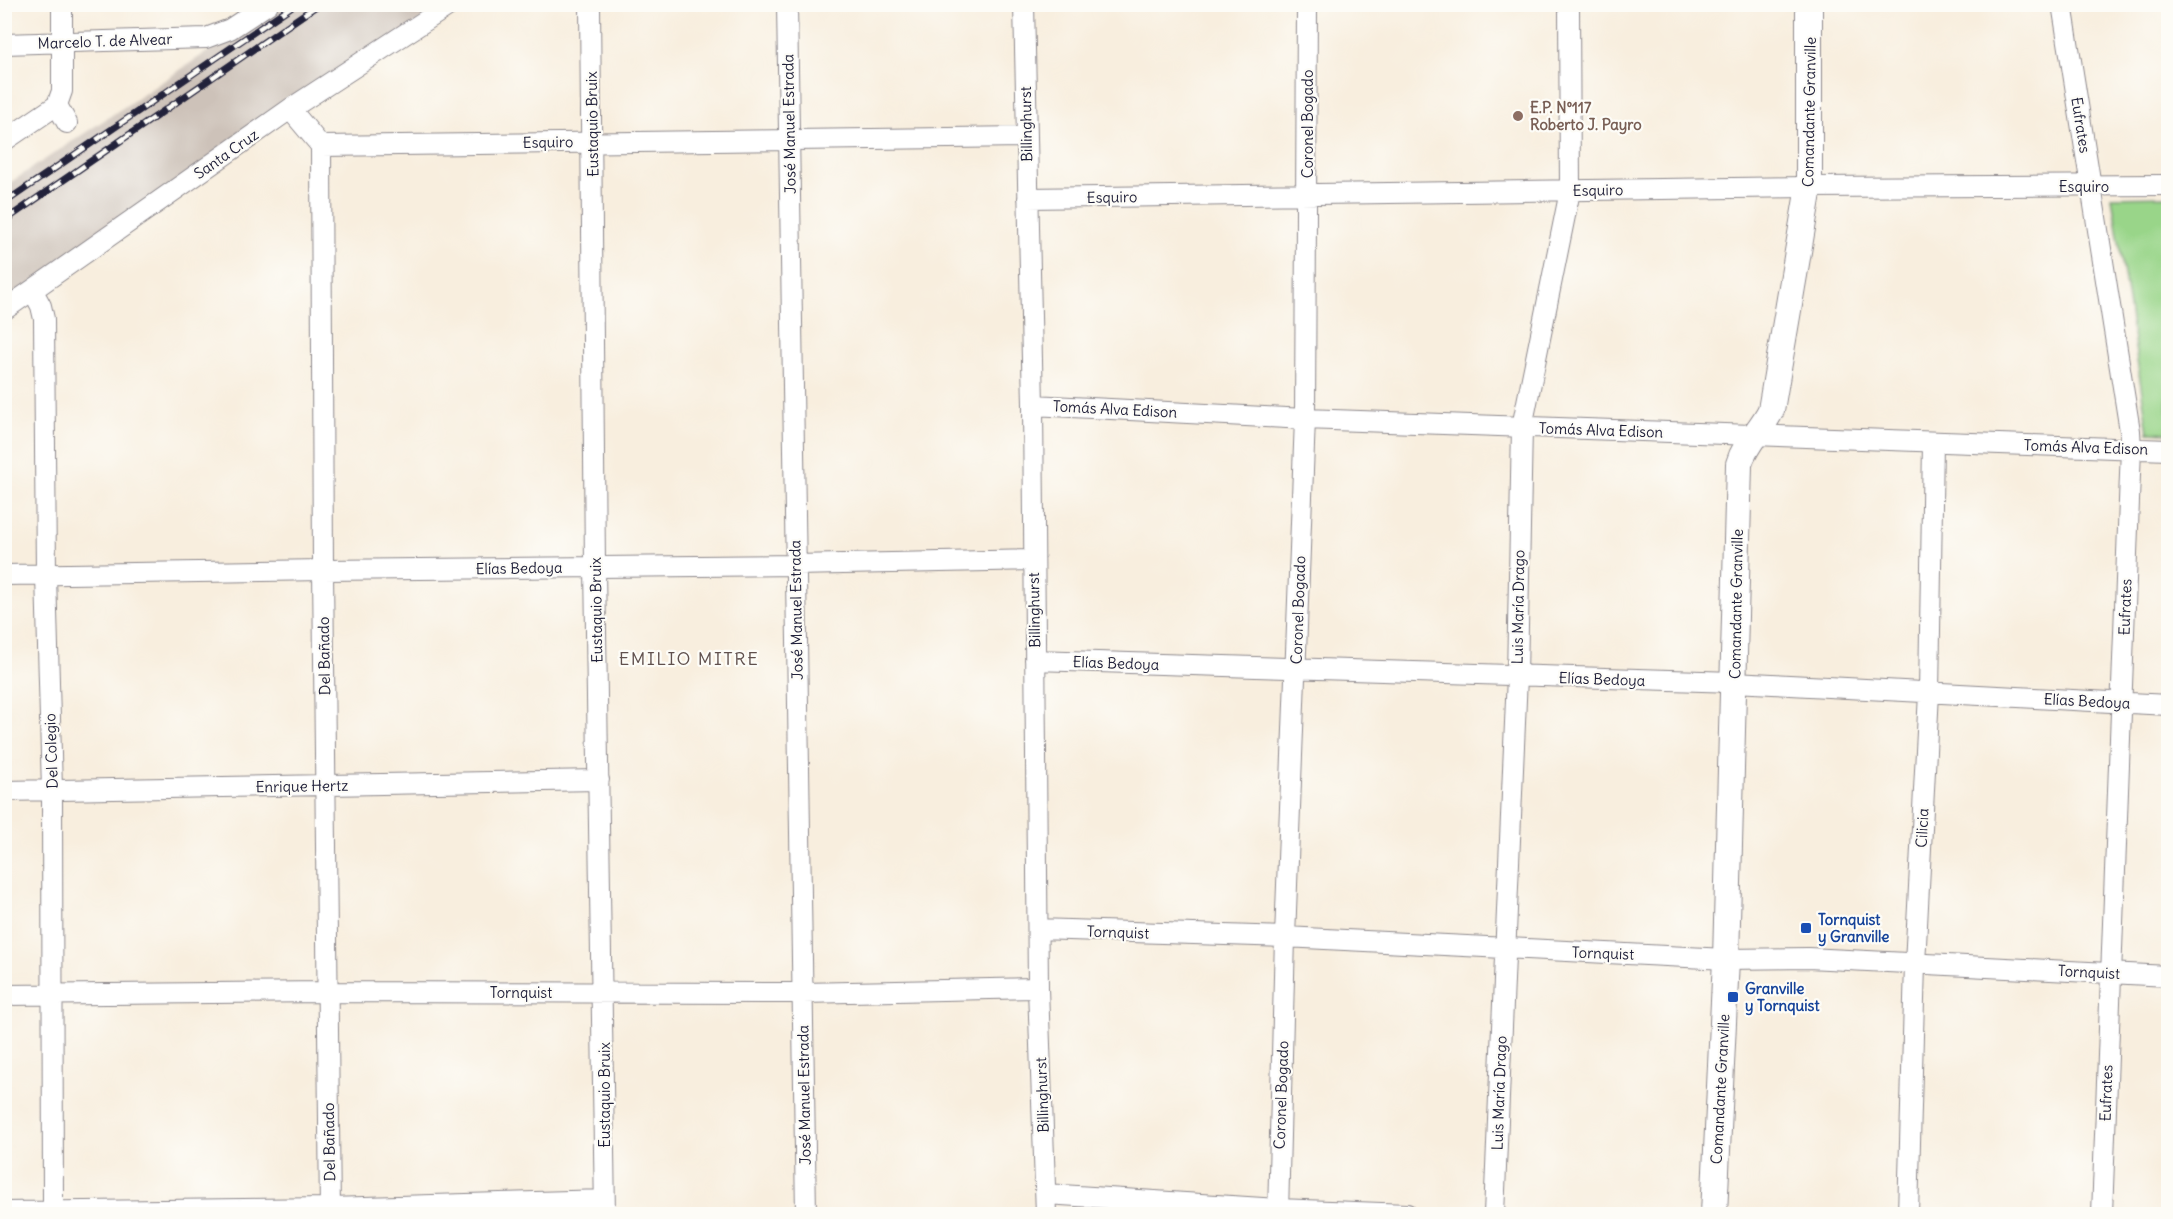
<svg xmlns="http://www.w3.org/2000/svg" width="2173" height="1219" viewBox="0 0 2173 1219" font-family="Delius,sans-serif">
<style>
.industrial{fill:#cdc2b9}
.green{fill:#99d589;stroke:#5e7c62;stroke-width:1.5}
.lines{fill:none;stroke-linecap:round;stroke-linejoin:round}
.minor-casing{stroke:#8d888c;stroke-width:22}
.tertiary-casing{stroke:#8d888c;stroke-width:28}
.minor{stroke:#fff;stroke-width:20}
.tertiary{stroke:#fff;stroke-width:26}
.rail-casing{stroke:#22223b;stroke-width:7}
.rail{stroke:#fdfcf7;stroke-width:4.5;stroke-dasharray:14;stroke-linecap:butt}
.education-dot{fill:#8d6e63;stroke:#fdfcf7;stroke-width:2}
.transit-dot{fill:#1a4fb4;stroke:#fdfcf7;stroke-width:2}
.labels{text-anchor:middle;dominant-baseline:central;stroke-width:4.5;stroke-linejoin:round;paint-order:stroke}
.street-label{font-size:15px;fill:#22223b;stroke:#fdfcf7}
.education-label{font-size:15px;font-weight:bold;fill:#785e54;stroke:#fdfcf7;text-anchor:start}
.transit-label{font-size:15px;font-weight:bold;fill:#164399;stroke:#fdfcf7;text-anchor:start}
.quarter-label{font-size:18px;letter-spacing:1.5px;fill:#61514e;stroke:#fdfcf7}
</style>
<rect width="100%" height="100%" fill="#fdfcf7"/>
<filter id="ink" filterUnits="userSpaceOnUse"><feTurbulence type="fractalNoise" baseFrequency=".0167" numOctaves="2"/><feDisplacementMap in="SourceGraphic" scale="12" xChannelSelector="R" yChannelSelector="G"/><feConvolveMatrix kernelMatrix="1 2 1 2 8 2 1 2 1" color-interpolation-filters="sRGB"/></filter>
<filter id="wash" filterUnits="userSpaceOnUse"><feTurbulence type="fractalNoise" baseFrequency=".008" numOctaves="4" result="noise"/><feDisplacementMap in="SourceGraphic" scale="24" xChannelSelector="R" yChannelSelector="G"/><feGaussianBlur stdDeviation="1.35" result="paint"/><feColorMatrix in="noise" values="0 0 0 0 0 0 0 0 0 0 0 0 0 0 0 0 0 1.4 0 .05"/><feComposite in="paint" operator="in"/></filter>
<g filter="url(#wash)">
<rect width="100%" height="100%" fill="#f8eede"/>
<path class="industrial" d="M278 5H442L5 307V186Z"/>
<path class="green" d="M2168 196V433L2148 432 2112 197Z"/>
</g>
<g filter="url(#ink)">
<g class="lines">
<g class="minor-casing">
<path id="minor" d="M62 4V91L57 105 67 123
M590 4 595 567 605 1214
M787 4 806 1214
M1024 4 1033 405 1038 988 1046 1214
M2062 4 2130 431 2131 448 2102 1214
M4 44 206 38 230 29 268 4
M290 109 321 146 323 570 330 1214
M4 141 57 105
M321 146 1026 137
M1028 198 1809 187 2168 185
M33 291 41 306 44 319 46 575 52 790 53 1214
M4 310 290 109 451 4
M1033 405 1305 419 2168 450
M4 575 323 570 795 565 1033 560
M1035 660 1734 682 2168 705
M4 791 599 780
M1038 929 1285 937 1726 959 1808 958 2168 976
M4 995 327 992 803 993 1038 988
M1046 1194 1278 1209 1407 1214
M4 1212 330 1208 604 1200
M1278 1214 1285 937 1305 419 1307 4
M1494 1214 1517 676 1522 427 1570 191 1569 4
M1908 1214 1915 964 1929 693 1933 442"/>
</g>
<g class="tertiary-casing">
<path id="tertiary" d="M1714 1214 1726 959 1739 464C1745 443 1762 429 1771 410L1809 187V4"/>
</g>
<use href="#minor" class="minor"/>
<use href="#tertiary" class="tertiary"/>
<g class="rail-casing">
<path id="rail" d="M4 203 295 4
M4 221 319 4"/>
</g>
<use href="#rail" class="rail"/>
</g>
</g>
<circle class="education-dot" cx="1518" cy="116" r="6"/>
<g class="transit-dot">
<rect x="1800" y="922" width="12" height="12" rx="3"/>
<rect x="1727" y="991" width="12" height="12" rx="3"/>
</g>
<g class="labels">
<g class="street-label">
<text transform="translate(105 41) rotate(-2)">Marcelo T. de Alvear</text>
<text transform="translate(1809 112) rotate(-89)">Comandante Granville</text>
<text transform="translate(592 124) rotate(-91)">Eustaquio Bruix</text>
<text transform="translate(789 124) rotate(-91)">José Manuel Estrada</text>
<text transform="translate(1026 124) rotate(-91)">Billinghurst</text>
<text transform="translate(1307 124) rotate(-90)">Coronel Bogado</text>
<text transform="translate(2081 125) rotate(81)">Eufrates</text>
<text transform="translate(548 142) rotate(-1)">Esquiro</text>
<text transform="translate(226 154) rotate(-35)">Santa Cruz</text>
<text x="2084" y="186">Esquiro</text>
<text transform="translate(1598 190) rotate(-1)">Esquiro</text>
<text transform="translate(1112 197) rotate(-1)">Esquiro</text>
<text transform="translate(1115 409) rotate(3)">Tomás Alva Edison</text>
<text transform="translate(1601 430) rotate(2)">Tomás Alva Edison</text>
<text transform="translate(2086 447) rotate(2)">Tomás Alva Edison</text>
<text transform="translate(519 568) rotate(-1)">Elías Bedoya</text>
<text transform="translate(1736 604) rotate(-89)">Comandante Granville</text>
<text transform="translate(1518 607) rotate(-89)">Luis María Drago</text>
<text transform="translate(2125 607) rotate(-88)">Eufrates</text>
<text transform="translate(596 610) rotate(-91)">Eustaquio Bruix</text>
<text transform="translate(796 610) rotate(-91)">José Manuel Estrada</text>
<text transform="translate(1034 610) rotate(-91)">Billinghurst</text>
<text transform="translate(1298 610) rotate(-88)">Coronel Bogado</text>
<text transform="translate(324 656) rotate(-91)">Del Bañado</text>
<text transform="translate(1116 663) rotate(2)">Elías Bedoya</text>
<text transform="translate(1602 679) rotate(2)">Elías Bedoya</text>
<text transform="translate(2087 701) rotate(3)">Elías Bedoya</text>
<text transform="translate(51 751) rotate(-92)">Del Colegio</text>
<text transform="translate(302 786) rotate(-1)">Enrique Hertz</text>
<text transform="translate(1922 828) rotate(-87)">Cilicia</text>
<text transform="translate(1118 932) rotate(2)">Tornquist</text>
<text transform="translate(1603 953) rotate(2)">Tornquist</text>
<text transform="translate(2089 972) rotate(3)">Tornquist</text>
<text x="521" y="992">Tornquist</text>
<text transform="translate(1720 1089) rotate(-87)">Comandante Granville</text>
<text transform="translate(1499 1093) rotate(-88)">Luis María Drago</text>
<text transform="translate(2106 1093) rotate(-88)">Eufrates</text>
<text transform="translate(604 1095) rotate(-90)">Eustaquio Bruix</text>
<text transform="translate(804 1095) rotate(-91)">José Manuel Estrada</text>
<text transform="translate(1042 1095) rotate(-92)">Billinghurst</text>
<text transform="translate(1281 1095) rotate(-88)">Coronel Bogado</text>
<text transform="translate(329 1142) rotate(-91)">Del Bañado</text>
</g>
<g class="education-label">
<text x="1530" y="107">E.P. Nº117<tspan x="1530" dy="17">Roberto J. Payro</tspan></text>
</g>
<g class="transit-label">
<text x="1818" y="919">Tornquist<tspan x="1818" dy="17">y Granville</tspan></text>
<text x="1745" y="988">Granville<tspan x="1745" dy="17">y Tornquist</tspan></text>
</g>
<g class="quarter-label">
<text x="689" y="658">EMILIO MITRE</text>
</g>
</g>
<rect width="2173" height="1219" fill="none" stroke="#fdfcf7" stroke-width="24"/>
</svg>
